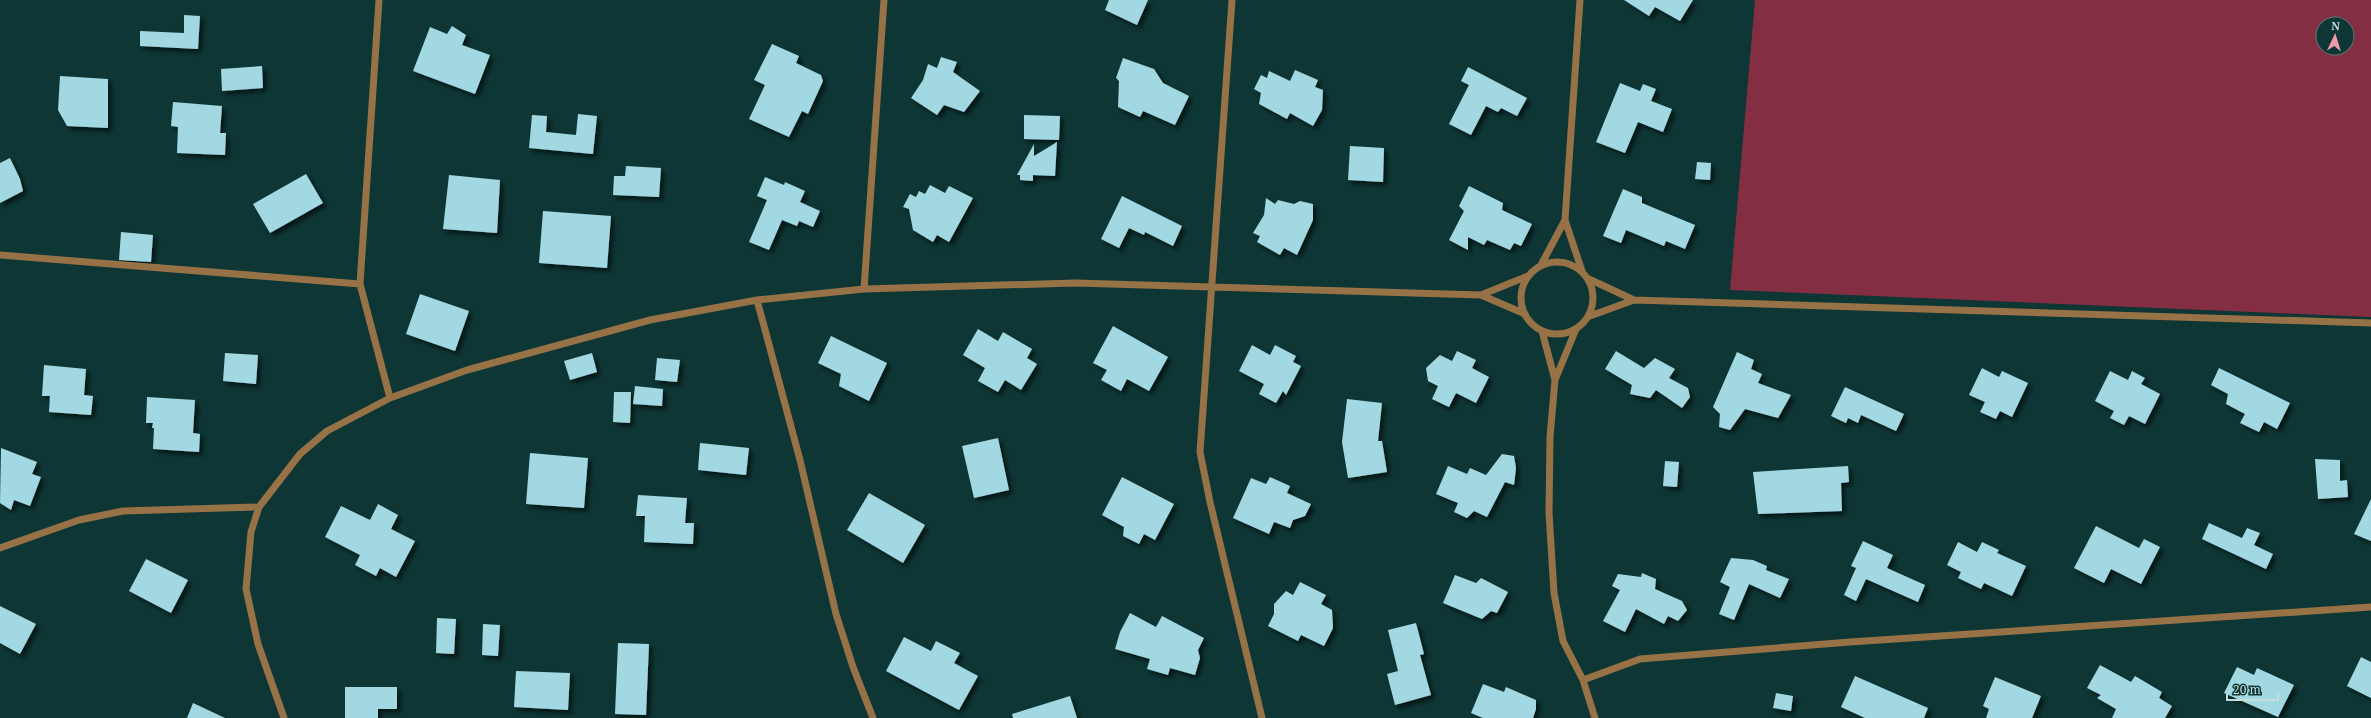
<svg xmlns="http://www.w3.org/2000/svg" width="2371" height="718" viewBox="0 0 2371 718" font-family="'Noto Serif',serif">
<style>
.green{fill:#842e43;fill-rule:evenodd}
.building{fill:#a2d8e1;filter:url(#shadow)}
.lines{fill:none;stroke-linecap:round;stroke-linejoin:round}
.service{stroke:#977247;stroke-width:7}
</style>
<defs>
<filter id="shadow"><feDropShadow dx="3.5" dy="3.5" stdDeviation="2" flood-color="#0009"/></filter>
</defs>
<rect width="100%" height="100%" fill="#0d3634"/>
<path class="green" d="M1755 0H2371V317L1730 290ZM2323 24H2347V48H2323Z"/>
<path class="building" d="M1109 0H1148L1137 25 1105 10Z
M1624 0H1693L1680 21 1655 7 1649 16Z
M184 15 200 16 198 49 140 46V31L184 33Z
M452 26 466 35 462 45 490 55 475 94 413 71 430 27 447 34Z
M772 44 799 56 796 63 821 75 823 81 808 114 802 111 789 137 749 119 765 85 754 80Z
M941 57 957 62 953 72 980 91 964 112 944 105 937 115 911 98 923 80 928 64 937 68Z
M1123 58 1154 69 1163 83 1189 96 1175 125 1143 111 1140 117 1118 107 1119 81 1116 78Z
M262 66 263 88 222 91 221 69Z
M1468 67 1527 98 1517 116 1501 108 1498 112 1486 106 1471 135 1449 124 1469 85 1461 81Z
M1295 70 1318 80 1315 87 1323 90 1322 110 1313 126 1290 113 1287 119 1259 104 1261 93 1254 89 1261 75 1267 78 1269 71 1290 81Z
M60 76 108 79V128L67 126 58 110Z
M1620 83 1640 91 1643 84 1656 89 1651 101 1672 109 1663 132 1638 122 1625 153 1596 142Z
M173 102 222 106 220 133H226L225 155 177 153 178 127 171 126Z
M578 114 597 116 593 154 529 148 532 115 547 116 546 132 576 135Z
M1024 115 1060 116 1059 140 1024 139Z
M1057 142 1055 176 1033 175V181L1020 180V175H1017L1034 144V156Z
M1350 146 1384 148 1383 182 1348 180Z
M10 158 20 179 23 191 0 203V163Z
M1697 162 1711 163 1710 180 1695 179Z
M626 166 661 168 659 197 613 195 614 176H625Z
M306 174 323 203 270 233 253 204Z
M449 175 500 180 497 233 443 229Z
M765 177 784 185 785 182 805 191 800 202 820 211 813 227 799 221 797 226 782 220 769 250 749 242 767 200 757 196Z
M930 185 945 193 949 186 973 198 949 242 937 235 933 242 913 230 909 209 903 207 910 194 916 197 919 191 925 194Z
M1469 186 1503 203 1502 210 1532 224 1521 246 1514 243 1510 250 1487 240 1484 245 1468 237V250L1449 240 1464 211 1459 206Z
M1623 189 1642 197V203L1695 225 1685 249 1666 241 1664 246 1626 230 1621 243 1603 236Z
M1122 196 1182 226 1173 246 1145 232 1144 235 1129 228 1119 248 1101 239Z
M1266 198 1275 204 1278 200 1294 204 1300 201 1313 204V220L1297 255 1284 248 1280 255 1257 242 1260 236 1253 233 1264 215Z
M543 211 611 216 607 268 539 263Z
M121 232 153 235 151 262 119 260Z
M420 294 469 311 455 351 406 334Z
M1113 326 1168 357 1149 391 1127 379 1121 391 1101 380 1107 370 1093 363Z
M978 329 998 341 1003 332 1032 349 1027 358 1037 364 1021 390 1005 380 998 392 978 381 985 368 963 355Z
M831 336 887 363 869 401 839 386 841 374 818 363Z
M1252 345 1270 355 1275 345 1296 356 1293 362 1301 366 1286 395 1283 391 1276 403 1259 394 1264 384 1239 371Z
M1457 351 1476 360 1472 368 1489 377 1476 403 1456 393 1449 407 1432 399 1438 386 1428 381 1426 368 1440 355 1452 361Z
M1616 351 1644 368 1655 358 1675 369 1669 378 1688 388 1690 397 1682 408 1656 390 1650 398 1630 394 1632 385 1605 369Z
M1737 352 1754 360 1751 369 1762 374 1758 383 1791 395 1778 418 1745 409 1730 430 1719 427 1720 414 1713 407Z
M225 353 258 355 256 384 223 381Z
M592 353 597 372 570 380 564 361Z
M657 358 680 360 677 382 655 380Z
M44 365 86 369 84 395 93 396 91 415 49 412 50 396H42Z
M1982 368 1999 377 2002 371 2028 383 2012 417 2000 411 1996 419 1980 412 1985 402 1969 395Z
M2219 368 2290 403 2277 429 2264 422 2259 432 2240 423 2245 414 2226 404 2228 394 2211 385Z
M2110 371 2128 380 2132 371 2145 378 2141 384 2160 394 2145 424 2129 416 2124 425 2110 418 2114 411 2095 401Z
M635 386 663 389 662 406 633 404Z
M1845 387 1904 414 1896 431 1861 415 1858 423 1848 418 1846 423 1831 416Z
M614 392H631L630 423 613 422Z
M147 397 195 400 193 433 200 434 199 452 153 449 154 428H152L153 423H146Z
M1347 399 1382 403 1378 441H1382L1387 472 1348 478 1342 442Z
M998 438 1009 490 974 498 962 446Z
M700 443 749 448 746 475 698 470Z
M1 448 37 462 32 474 41 477 30 506 14 500 11 510 0 503Z
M530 453 588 458 584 508 526 504Z
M1502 454 1514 456 1516 468 1514 485 1505 482 1487 517 1474 511 1467 518 1454 512 1458 503 1436 494 1448 466 1467 474 1470 468 1486 475Z
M2315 459 2340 460V481L2347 480 2348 497 2318 499Z
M1665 461 1679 462 1677 487 1663 486Z
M1848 466 1849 482 1841 483 1842 511 1758 514 1753 472Z
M1122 477 1174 504 1155 540 1144 534 1139 544 1123 536 1124 527 1102 515Z
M1270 477 1290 486 1287 493 1311 504 1305 516 1293 520 1290 528 1274 522 1269 534 1233 518 1251 478 1266 484Z
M869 493 925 525 903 563 847 530Z
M638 495 687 498 685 523H694L693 544 644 542 645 516H636Z
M2371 499V541L2354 534Z
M378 504 398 515 391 529 415 541 396 577 380 568 376 576 355 565 360 555 325 537 341 506 370 520Z
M2209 523 2242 538 2247 528 2260 533 2254 545 2273 554 2266 569 2202 539Z
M2096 526 2139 548 2144 539 2160 547 2141 584 2111 569 2104 583 2074 568Z
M1863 541 1893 555 1887 568 1925 585 1918 602 1866 579 1856 601 1844 595 1856 568 1851 566Z
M1958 542 1977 552 1982 542 1999 550 1997 553 2026 566 2012 596 1984 583 1981 589 1958 578 1961 572 1947 565Z
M1731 558 1753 560 1767 566 1766 570 1789 579 1780 598 1749 584 1734 620 1719 614 1730 587 1720 582Z
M146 559 188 580 171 613 129 591Z
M1642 573 1656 579 1655 589 1682 601 1687 610 1678 621 1668 616 1664 624 1636 609 1625 632 1603 621 1620 590 1612 586 1618 574 1641 577Z
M1455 575 1476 583 1481 578 1508 592 1497 613 1491 611 1482 619 1443 603Z
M1300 582 1326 595 1321 604 1332 610 1333 628 1324 646 1301 635 1298 641 1268 626 1274 614V604L1286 591 1293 595Z
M0 606 36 624 20 654 0 643Z
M1130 613 1156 627 1162 616 1204 638 1198 650 1200 658 1195 675 1170 668 1168 675 1147 669 1150 659 1115 649 1120 632Z
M437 618 456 619 454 654 436 653Z
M1416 623 1424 654 1420 655 1431 695 1395 705 1387 674 1398 671 1388 630Z
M483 624 500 625 498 656 482 655Z
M904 637 931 651 936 641 960 653 954 663 978 676 959 710 886 671Z
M618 643 649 644 646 715 615 714Z
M2361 657 2371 662V698L2347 686Z
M2100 665 2131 682 2135 676 2162 692 2159 698 2172 706 2165 718H2112L2116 709 2097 698 2101 695 2087 688Z
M2237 667 2254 675 2257 668 2294 685 2278 717 2224 693Z
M516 671 570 673 568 710 514 707Z
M1855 676 1928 708 1924 718H1865L1841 707Z
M1995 677 2041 696 2032 718H1986L1989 709 1983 706Z
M1483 684 1504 692 1506 687 1536 700V709L1533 718H1483L1471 713Z
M345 687H397V709H378V718H345Z
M1776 693 1793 696 1791 711 1773 708Z
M1070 696 1077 718H1013L1012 714Z
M193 703 225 718H187Z"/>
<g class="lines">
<path class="service" d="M379 0 360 284 390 398
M1232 0 1200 452 1210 502 1262 718
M1580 0 1565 220 1582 271
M0 255 360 284
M1521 298a36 36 0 1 1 72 0a36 36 0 1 1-72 0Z
M1541 265 1565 220
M1589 279 1634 300
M864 289 884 0
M1481 295 1528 276
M757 300 800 460 836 614 853 667 873 718
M1590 316 1634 300 2371 323
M1576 329 1555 380 1550 437 1549 513 1554 593 1563 641 1583 680 1595 718
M1542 331 1555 380
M0 548 79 520 123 511 259 507
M1583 680 1640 659 1850 642 2371 607
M284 718 258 644 246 589 251 532 259 507 300 454 327 431 390 398 467 370 650 320 757 300 864 289 1075 283 1481 295 1525 314"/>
</g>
<g transform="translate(2335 36) rotate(4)"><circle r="19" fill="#0d3634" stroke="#577a78"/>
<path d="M0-3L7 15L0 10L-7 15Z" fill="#f39aa9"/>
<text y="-6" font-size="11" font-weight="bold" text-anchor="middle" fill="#c5dfdd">N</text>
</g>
<path d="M2227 694v6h51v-6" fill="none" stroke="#c5dfdd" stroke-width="2"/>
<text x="2233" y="694" font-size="12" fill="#c5dfdd" stroke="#0d3634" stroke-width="3" paint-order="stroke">20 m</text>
</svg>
